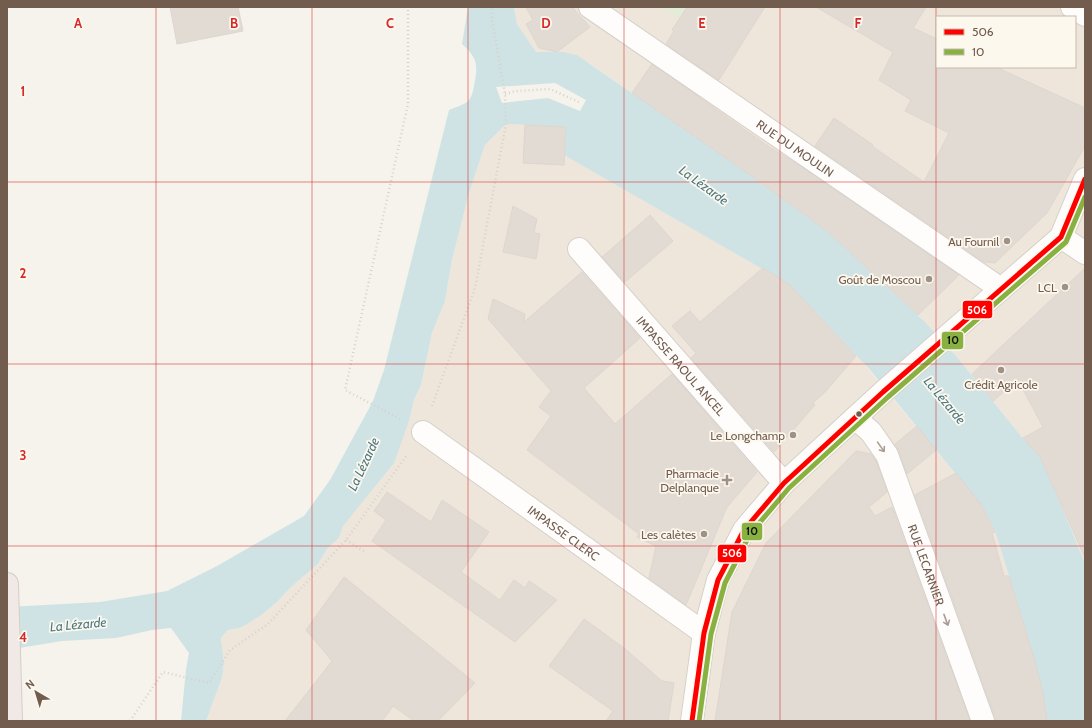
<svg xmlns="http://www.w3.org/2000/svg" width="1092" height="728" viewBox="0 0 1092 728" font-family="Cabin,sans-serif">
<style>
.residential{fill:#eee6da;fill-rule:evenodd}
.green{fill:#e3ecd8}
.water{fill:#cfe3e5;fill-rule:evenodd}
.building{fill:#e2dbd4;stroke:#ded6cf}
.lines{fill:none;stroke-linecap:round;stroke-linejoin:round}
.minor-casing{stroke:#d5d0ca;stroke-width:24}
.highway-casing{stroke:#d5cec7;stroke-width:24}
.path{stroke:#d7d1cc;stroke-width:2.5;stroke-dasharray:1 3;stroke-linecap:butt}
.minor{stroke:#fefdfc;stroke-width:22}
.highway{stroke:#f0e9e5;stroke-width:22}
.bus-1-casing{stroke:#fdf8ee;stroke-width:8}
.bus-2-casing{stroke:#fdf8ee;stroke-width:8}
.bus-1{stroke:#f00;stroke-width:5}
.bus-2{stroke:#88b142;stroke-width:5}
.oneway{stroke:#aa9c94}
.grid{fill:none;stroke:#d62828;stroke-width:1;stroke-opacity:0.55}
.poi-dot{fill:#a09185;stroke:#fdf8ee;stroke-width:1.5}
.bus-dot{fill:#725c4e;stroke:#fdf8ee;stroke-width:1.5}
.labels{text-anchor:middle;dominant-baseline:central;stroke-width:3.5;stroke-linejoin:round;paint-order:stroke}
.street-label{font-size:12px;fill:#725c4e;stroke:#fdf8ee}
.poi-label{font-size:12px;fill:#725c4e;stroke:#fdf8ee;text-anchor:end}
.water-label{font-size:13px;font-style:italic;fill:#4a7883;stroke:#fdf8ee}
.grid-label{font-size:13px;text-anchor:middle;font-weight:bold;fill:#d62828;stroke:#fdf8ee;stroke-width:3.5;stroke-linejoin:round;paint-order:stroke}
.line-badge{stroke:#fdf8ee;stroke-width:1.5}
.badge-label{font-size:11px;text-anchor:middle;font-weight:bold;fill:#fff}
.pale-badge-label{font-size:11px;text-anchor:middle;font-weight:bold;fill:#111}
</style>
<rect width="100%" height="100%" fill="#f6f3ec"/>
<path class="residential" d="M514 7H1085V563L1033 438 1026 442 957 357 918 315 827 231 749 174 589 63 557 52 536 53 517 24ZM937 17H1075V67H937Z
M506 124 566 127 565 155 790 285 860 359 969 490 986 514 995 531 1020 611 1043 692 1047 721H206L222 678 224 664 221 638 228 630 240 628 278 601 291 587 318 564 327 549 339 538 342 526 409 421 414 400 421 385 432 333 445 301 452 260 469 193 485 145Z"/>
<path class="green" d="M662 7H687L679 19Z"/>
<path class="water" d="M468 7H514L517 24 536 52H563L577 55 749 174 827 231 925 322 957 357 1026 442 1033 438 1085 563V721H1047L1043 692 1020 611 995 531 986 514 969 490 870 370 790 285 564 155 566 127H561L506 124 485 145 469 193 452 260 445 301 432 333 421 385 414 400 409 421 394 463 343 526 339 538 327 549 318 564 291 587 278 601 260 616 240 628 228 630 221 638 224 664 222 678 206 721H181L186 669 189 653 171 628 152 630 116 638 62 641 7 650V607L100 602 167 591 217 566 304 516 330 480 373 401 384 370 449 110C455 107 464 105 468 101 472 97 473 91 474 86 478 66 478 58 462 44ZM555 83 586 100 580 111 548 98 502 103 496 87Z"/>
<path class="building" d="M170 7H238L243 31 177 44Z
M526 7H572L590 27 557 52 539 48 526 24 533 20Z
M687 7H765L719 80 666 44 674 31 672 30Z
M816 7H926L913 28 937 39V67H996L1085 108V146L1047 213 995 263 984 262 815 146 834 118 873 145 872 146 924 182 949 133 905 111 911 100 879 80 893 52Z
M652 64 768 146 800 166 959 275 918 315 827 231 749 174 632 93Z
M525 125 566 127 564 165 523 163Z
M513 206 537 219 534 233 540 234 536 259 503 252Z
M650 215 673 241 625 282 602 257Z
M763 268 790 285 856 356 826 391 813 403 815 405 774 452 691 358 696 353 672 326 690 311 700 322Z
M1085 268V558L1040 457 1023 438 1043 427 1018 380 993 401 972 374Z
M582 272 640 338 584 388 615 424 672 374 757 472 727 507 686 605 649 578 656 546 637 537 639 534 527 450 551 416 539 407 551 391 488 319 493 299 525 314 524 322Z
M917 426 936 450 907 474 899 451 895 444Z
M856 451 871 454 876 461 887 492 869 507 875 516 892 507 970 721H715L732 612 766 543Z
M956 473 981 504 995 532 992 533 1004 576H1009L1034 658 1043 693 1047 721H995V717L915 495Z
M387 492 431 522 442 500 489 532 461 572 500 600 514 580 525 588 529 581 557 600 515 642 372 541 386 520 374 511Z
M344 577 475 683 438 721H414L393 706 382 721H285L332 661 306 630Z
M584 619 624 648 662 681 674 683 668 721H606L613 711 549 666Z"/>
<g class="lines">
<g class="minor-casing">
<g id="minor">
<path id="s1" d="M590 7 1001 289"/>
<path d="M1072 7 1085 15"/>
<path d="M1061 237 1085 253"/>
<path id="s2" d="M579 249 784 483"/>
<path id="s3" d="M855 418 871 432 887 455 983 721"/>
<path id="s4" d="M423 432 704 633"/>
<path d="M692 721 704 633 718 580 744 530 784 483 883 392 1061 237 1085 179"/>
</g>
</g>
<g class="highway-casing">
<path id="highway" d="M7 584 11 721"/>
</g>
<path class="path" d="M505 94 516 91 550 89 581 103
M432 406 475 288 506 124 505 94 491 14 493 7
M400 419 345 390 408 104V7
M346 540 365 552
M130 721 163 672 209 683 230 650 268 624 346 540 407 455"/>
<use href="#minor" class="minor"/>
<use href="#highway" class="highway"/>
<g class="bus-1-casing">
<path id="bus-1" d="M692 721 704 633 718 580 744 530 784 483 883 392 1061 237 1085 179"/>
</g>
<g class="bus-2-casing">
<path id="bus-2" d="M699 721 711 634 725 583 750 534 789 488 888 397 1066 242 1085 197"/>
</g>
<use href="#bus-1" class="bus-1"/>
<use href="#bus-2" class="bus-2"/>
</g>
<defs><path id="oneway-shaft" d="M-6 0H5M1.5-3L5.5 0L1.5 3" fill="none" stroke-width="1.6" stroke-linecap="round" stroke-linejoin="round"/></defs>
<g class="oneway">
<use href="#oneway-shaft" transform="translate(881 447) rotate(55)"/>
<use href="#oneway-shaft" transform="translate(946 620) rotate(70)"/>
</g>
<path class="grid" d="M156 7V721M312 7V721M468 7V721M624 7V721M780 7V721M936 7V721M7 182H1085M7 364H1085M7 546H1085"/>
<g class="poi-dot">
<circle cx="1007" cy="241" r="4"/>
<circle cx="929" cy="279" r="4"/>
<circle cx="1065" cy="287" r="4"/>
<circle cx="1001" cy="370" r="4"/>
<circle cx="793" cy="435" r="4"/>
<path d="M725 474h4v4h4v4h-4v4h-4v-4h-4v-4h4z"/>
<circle cx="704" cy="534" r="4"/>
</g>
<circle class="bus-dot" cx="859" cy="414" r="3.5"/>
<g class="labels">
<g class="street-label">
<text stroke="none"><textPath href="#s1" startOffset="249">RUE DU MOULIN</textPath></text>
<text stroke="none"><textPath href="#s2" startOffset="155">IMPASSE RAOUL ANCEL</textPath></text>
<text stroke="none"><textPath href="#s4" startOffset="173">IMPASSE CLERC</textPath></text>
<text stroke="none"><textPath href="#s3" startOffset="166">RUE LECARNIER</textPath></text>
</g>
<g class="poi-label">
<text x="999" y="241">Au Fournil</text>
<text x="921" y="279">Goût de Moscou</text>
<text x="1057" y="287">LCL</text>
<text x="1001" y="384" text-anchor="middle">Crédit Agricole</text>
<text x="785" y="435">Le Longchamp</text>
<text x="719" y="473">Pharmacie<tspan x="719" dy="14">Delplanque</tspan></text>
<text x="696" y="534">Les calètes</text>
</g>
<g class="water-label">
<text transform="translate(704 185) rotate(36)">La Lézarde</text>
<text transform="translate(945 400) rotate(50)">La Lézarde</text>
<text transform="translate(363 464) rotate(-65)">La Lézarde</text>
<text transform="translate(78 624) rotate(-5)">La Lézarde</text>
</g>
</g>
<g class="grid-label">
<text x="78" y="28">A</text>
<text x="234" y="28">B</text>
<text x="390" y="28">C</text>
<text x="546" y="28">D</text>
<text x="702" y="28">E</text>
<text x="858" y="28">F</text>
<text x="23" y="96">1</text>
<text x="23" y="278">2</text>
<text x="23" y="460">3</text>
<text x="23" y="642">4</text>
</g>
<g class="line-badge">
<rect x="962" y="300" width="31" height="19" rx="4" fill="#f00"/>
<rect x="941" y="331" width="23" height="19" rx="4" fill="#88b142"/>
<rect x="741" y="522" width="22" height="19" rx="4" fill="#88b142"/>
<rect x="717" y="544" width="30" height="19" rx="4" fill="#f00"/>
</g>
<g class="badge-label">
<text x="977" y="314">506</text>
<text x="732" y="557">506</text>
</g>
<g class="pale-badge-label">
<text x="953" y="344">10</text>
<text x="752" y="535">10</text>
</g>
<rect width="1092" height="728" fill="none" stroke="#725c4e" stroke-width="16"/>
<rect x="936" y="16" width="140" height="52" fill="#fdf8ee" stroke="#c5baae"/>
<rect x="944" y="29" width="20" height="6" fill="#ff0000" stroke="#c5baae"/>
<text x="972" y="36" font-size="12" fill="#725c4e">506</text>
<rect x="944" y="49" width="20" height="6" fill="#88b142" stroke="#c5baae"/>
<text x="972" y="56" font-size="12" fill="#725c4e">10</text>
<g transform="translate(36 692) rotate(322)" stroke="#fdf8ee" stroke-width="3" paint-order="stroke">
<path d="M0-3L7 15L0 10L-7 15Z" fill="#725c4e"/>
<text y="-6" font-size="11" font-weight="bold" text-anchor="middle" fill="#725c4e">N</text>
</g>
</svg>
